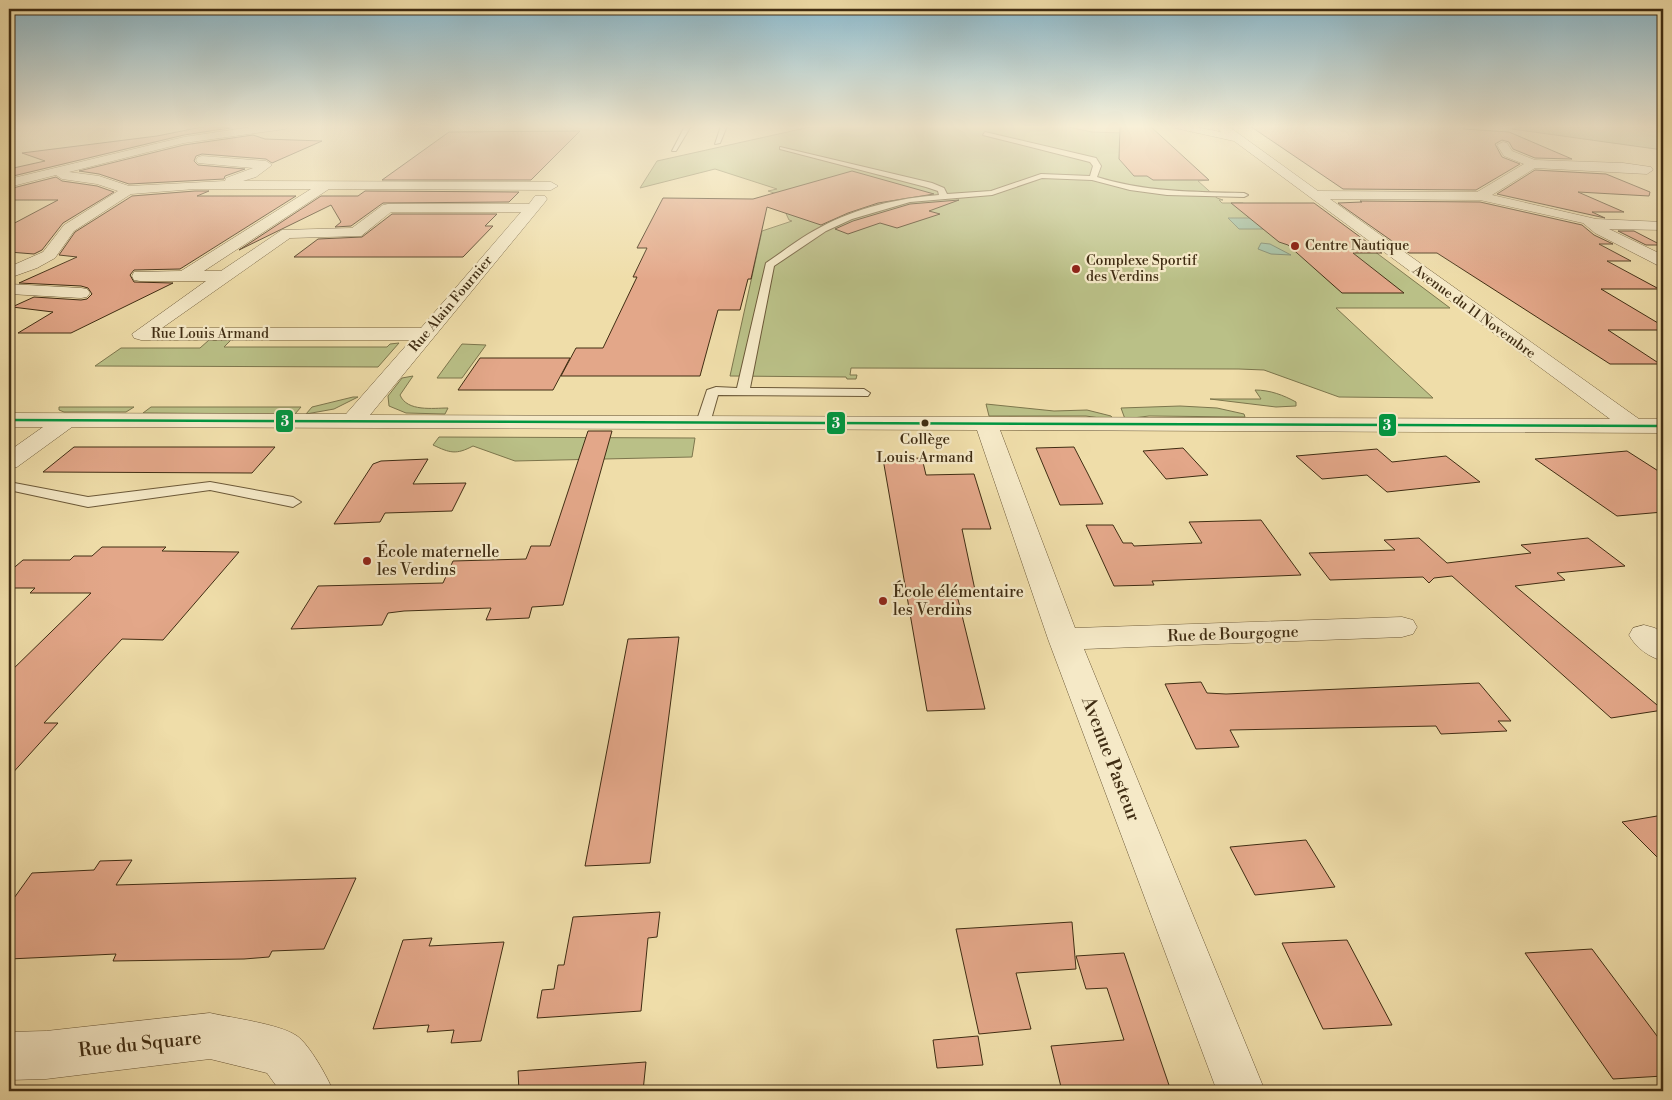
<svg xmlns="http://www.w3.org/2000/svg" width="1672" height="1100" viewBox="0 0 1672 1100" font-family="'Libre Bodoni',serif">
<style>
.green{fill:#bac087;stroke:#7d764d}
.water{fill:#9bbda2;stroke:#778369}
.building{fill:#e3a789;stroke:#402d13}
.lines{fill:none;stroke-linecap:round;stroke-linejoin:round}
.service-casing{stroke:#6c5938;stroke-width:2}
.minor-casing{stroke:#6c5938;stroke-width:1}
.service{fill:#f5e9c7;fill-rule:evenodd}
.minor{fill:#f5e9c7;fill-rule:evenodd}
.bus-1-casing{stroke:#f5e9c7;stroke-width:5}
.bus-1{stroke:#009641;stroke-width:2.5}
.poi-dot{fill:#8f2418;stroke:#f5e9c7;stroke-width:2}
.bus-dot{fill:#402d13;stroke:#f5e9c7;stroke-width:2}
.labels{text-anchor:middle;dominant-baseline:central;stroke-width:4.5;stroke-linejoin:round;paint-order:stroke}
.far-poi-label{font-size:14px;fill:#402d13;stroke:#f5e9c7;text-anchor:start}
.far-street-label{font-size:14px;fill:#402d13;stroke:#f5e9c7}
.bus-label{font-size:15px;fill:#402d13;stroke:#f5e9c7}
.poi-label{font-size:16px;fill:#402d13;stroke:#f5e9c7;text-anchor:start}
.street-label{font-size:16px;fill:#402d13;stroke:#f5e9c7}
.near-street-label{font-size:19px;fill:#402d13;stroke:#f5e9c7}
.line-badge{stroke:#f5e9c7;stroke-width:2}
.badge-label{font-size:14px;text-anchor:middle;font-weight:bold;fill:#fff}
</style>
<rect width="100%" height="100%" fill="#efdda9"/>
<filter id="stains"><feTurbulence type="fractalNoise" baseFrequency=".004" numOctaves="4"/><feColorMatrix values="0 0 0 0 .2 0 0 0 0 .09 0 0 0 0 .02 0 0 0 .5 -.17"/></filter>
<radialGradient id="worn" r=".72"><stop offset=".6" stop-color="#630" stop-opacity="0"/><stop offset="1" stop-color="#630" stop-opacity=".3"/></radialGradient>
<path class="green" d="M1064 126 1092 132 1155 134 1209 180 1198 181 1217 198 1223 200H1219L1222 203H1243L1254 212H1322L1450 308H1336L1433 398 1339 397 1264 370 1239 369 851 368 850 375H857L856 379H847L846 377 730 376 762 231 792 221 789 220 777 194 768 191 777 189 715 169 640 188 657 161 810 127Z
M1517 127H1663V150L1512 129Z
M209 340H231L224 347H387L390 344 399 343 378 367 95 366 121 348H200Z
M462 344 486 345 462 378H437Z
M413 376 400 395C407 412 433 408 448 408L445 414 406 413 389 406 388 396 402 378Z
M1255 390C1270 390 1283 395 1296 402V406L1276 407 1210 399H1261Z
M353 397H358L334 409 306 414 312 407Z
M986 404 1054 411 1087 410 1111 416 1114 420 1086 416H989Z
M1180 406 1217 408 1244 414 1245 417 1149 416 1125 419 1121 408Z
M59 407H134L126 412H64L59 410Z
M151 407H301L295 414 143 413Z
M439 437 695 438 692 457 515 461 473 446C456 455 450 453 433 445Z"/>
<path class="water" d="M1228 218H1292L1306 229H1239Z
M1261 243 1270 244 1291 255 1271 254 1258 249Z"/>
<path class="building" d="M207 126 230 128 184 135 9 177V169L45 161 22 153 157 136Z
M1120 126H1150L1209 180H1153L1147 176H1134L1119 159Z
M1250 126H1464V129L1509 132 1572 159 1535 158 1513 149 1509 142 1502 140 1495 144 1502 157 1520 164 1476 190 1343 189Z
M580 131 531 180H382L449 132Z
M253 135 265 139 322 141 272 163 266 159 202 154 196 156 194 161 198 165 245 169 225 176 224 179 129 184 99 174 79 171 184 145Z
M1535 170 1606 174 1650 192 1649 196 1578 192 1624 212H1592L1605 218 1497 194Z
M852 171 934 194 878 203 848 213 821 225 767 207 751 279H748L740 310H718L700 376H561L576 348H603L637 277H633L647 248H637L663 198 753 199Z
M56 177 62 181 97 186 114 192 63 223 42 250 34 254 9 252V226L58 200H9V189Z
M195 191H209L197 196H296L180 269 134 270 130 275 134 282 173 283 71 333H18L53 312 12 307 34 297 81 300 87 299 92 294 88 288 81 286 19 283 77 257 59 255 75 232 132 196Z
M365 191 519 192 509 202 383 203 351 226 335 227 341 222 331 205 239 250 321 196H358Z
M959 200 929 211 940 214 897 228 880 223 848 234 835 229 853 221 910 204Z
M1360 201 1480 202 1582 225 1594 235 1613 244H1599L1631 261H1607L1659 289H1601L1663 326V330H1608L1660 364H1610L1437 253H1409L1338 203 1362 202Z
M1231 203H1314L1382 253H1353L1404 293H1342L1288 245 1279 242Z
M392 214H497L485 226H493L463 257H294L318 239 362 237Z
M1618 231H1634L1661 245H1646Z
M480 358H570L553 390H458Z
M588 431H612L563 605 532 607 529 618 486 620 491 608 404 611 388 613 382 625 291 629 318 586 443 583 453 561 526 559 531 546H550Z
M74 447H275L252 473 43 472Z
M1074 447 1088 474 1103 504 1060 505 1036 448Z
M1183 448 1208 475 1166 479 1143 451Z
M1377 449 1392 462 1446 456 1480 482 1387 492 1367 475 1322 479 1296 456Z
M1627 451 1663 474V512L1617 516 1535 459Z
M922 458 926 475 974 474 991 529H962L975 590 956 591 985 709 927 711 883 459Z
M428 459 413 484 466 483 452 511 385 513 380 522 334 524 373 464 381 461Z
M1261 520 1301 575 1152 581 1154 585 1114 586 1086 525H1113L1123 543H1132L1134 546 1202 543 1189 522Z
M1419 538 1447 563 1531 553 1521 545 1588 538 1625 566 1557 573 1565 580 1515 586 1663 710 1611 718 1452 576 1434 578 1429 583 1423 577 1330 580 1309 553 1395 550 1384 540Z
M102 547H166L162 551 239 552 163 640 122 639 44 723H58L9 777V673L91 593H30L35 588H9V572L23 560H70L74 556H92Z
M679 637 650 863 585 866 628 639Z
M1201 682 1207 693 1226 694 1479 683 1511 721H1498L1507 731 1441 734 1436 726 1230 730 1239 747 1196 749 1165 684Z
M1663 815V863L1622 822Z
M1306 840 1335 887 1255 895 1230 847Z
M132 860 116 885 356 878 324 949 272 951 269 957 244 959 113 961 116 954 9 959V905L32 873 94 870 100 861Z
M660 912 657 937 648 938 641 1011 537 1018 542 990 554 989 558 965H564L573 917Z
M1072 922 1076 969 1016 973 1031 1029 979 1034 956 929Z
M432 938 429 946 504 942 481 1041 451 1043 454 1030 427 1032 429 1025 373 1029 403 940Z
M1347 940 1392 1025 1323 1029 1282 943Z
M1592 949 1663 1044V1076L1613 1079 1525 953Z
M1124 953 1171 1091H1062L1051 1046 1124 1040 1107 988 1086 989 1076 956Z
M978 1036 983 1065 937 1068 933 1040Z
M646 1062 643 1091H519L518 1071Z"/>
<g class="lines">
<g class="service-casing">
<path id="service" d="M685 126H691L676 151H672Z
M721 126H727L720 143 715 144Z
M985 132 1096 158 1101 166 1097 177C1145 192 1194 192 1244 193L1248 195 1244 197 1167 195 1130 190 1092 180 1042 178 992 195 910 202 852 219 826 231 774 266 750 388 864 389 870 393 868 396 718 395 710 423 708 426H698L696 423 707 390 716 387 737 388 766 263C784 251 801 237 821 227 856 208 899 198 939 195L938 191 926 187 780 149V147L932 183 944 188 947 194 991 191 1041 174 1090 176 1093 166 1090 162 983 135Z
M9 482 88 497 210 482 293 497 301 502 293 507 210 490 88 507 9 490Z"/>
</g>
<g class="minor-casing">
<path id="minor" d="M258 126H290L285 129 184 143 69 172 99 176 129 186 225 181 226 178 253 168 198 163 196 160 198 157 202 156 266 161 272 165 256 177 243 181 551 182 558 186 551 190 329 189 204 271H221L282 230 352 228 383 205 388 204H529L535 196H545L547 199 545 202 370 415 1610 419 1234 141 1166 126H1191L1221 132 1215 126H1228L1318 191 1477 192 1524 164 1504 156 1497 145 1503 142 1507 143 1512 151 1535 160 1623 163 1651 167 1653 170 1647 174 1535 168 1492 195 1596 219 1663 222V230L1609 229 1663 255V268L1595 233 1583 223 1480 200 1330 199 1639 419H1663V433L1000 430 1075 628 1402 617 1413 620 1417 627 1413 634 1402 637 1084 649 1265 1091H1217L1048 639 977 430 72 427 17 467 9 469V451L43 427H9V413L346 414 411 340H141L134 338 132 334 206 281H140L134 280 132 276 134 272 181 271 311 189H195L131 194 74 231 55 258 37 268 9 278V267L43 252 64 225 118 191 97 184 62 179 56 175 9 187V179L184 137ZM391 212H521L421 328H162L290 238 361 236Z
M9 284 81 288 87 289 90 293 87 297 81 298 9 294Z
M1644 625 1655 628 1663 634V661C1649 657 1636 648 1629 635L1633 628Z
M210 1013C232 1018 280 1024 297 1036 309 1044 328 1078 333 1091H280L267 1073 210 1059 46 1079 9 1080V1032L46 1031Z"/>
</g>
<use href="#service" class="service"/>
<use href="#minor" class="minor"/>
<g class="bus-1-casing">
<path id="bus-1" d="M9 420 1663 426"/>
</g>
<use href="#bus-1" class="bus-1"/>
</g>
<linearGradient id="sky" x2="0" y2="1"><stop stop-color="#89b8cc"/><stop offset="0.45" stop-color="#f8f0d8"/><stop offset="1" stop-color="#f8f0d8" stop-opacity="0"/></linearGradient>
<rect width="1672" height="281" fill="url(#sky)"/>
<g class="poi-dot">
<circle cx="1295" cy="246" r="5"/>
<circle cx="1076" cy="269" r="5"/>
<circle cx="367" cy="561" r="5"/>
<circle cx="883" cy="601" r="5"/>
</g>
<circle class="bus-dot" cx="925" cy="423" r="4.5"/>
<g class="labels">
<g class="far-poi-label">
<text x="1305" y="246">Centre Nautique</text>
<text x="1086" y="261">Complexe Sportif<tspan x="1086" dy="16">des Verdins</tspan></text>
</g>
<g class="far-street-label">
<text transform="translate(451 304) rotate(-50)">Rue Alain Fournier</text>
<text transform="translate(1474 312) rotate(36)">Avenue du 11 Novembre</text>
<text x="210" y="334">Rue Louis Armand</text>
</g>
<g class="bus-label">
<text x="925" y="439">Collège<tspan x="925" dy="18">Louis Armand</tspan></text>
</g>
<g class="poi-label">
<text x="377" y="552">École maternelle<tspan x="377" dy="18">les Verdins</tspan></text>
<text x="893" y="592">École élémentaire<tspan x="893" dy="18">les Verdins</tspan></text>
</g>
<g class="street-label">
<text transform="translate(1233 634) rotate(-2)">Rue de Bourgogne</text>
</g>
<g class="near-street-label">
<text transform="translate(1111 759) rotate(69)">Avenue Pasteur</text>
<text transform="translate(140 1044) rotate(-6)">Rue du Square</text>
</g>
</g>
<g class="line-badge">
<rect x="275" y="409" width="19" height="24" rx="5" fill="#009641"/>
<rect x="826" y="411" width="20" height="24" rx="5" fill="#009641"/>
<rect x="1378" y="413" width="19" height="24" rx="5" fill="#009641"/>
</g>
<g class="badge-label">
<text x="285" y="426">3</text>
<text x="836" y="428">3</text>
<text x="1387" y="430">3</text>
</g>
<rect width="1672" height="1100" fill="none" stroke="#efdda9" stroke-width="30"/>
<rect x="10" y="10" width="1652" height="1080" fill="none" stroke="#402d13" stroke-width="2.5"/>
<rect x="15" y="15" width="1642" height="1070" fill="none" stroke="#402d13"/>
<rect width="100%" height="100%" filter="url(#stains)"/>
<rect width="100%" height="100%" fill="url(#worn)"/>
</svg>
